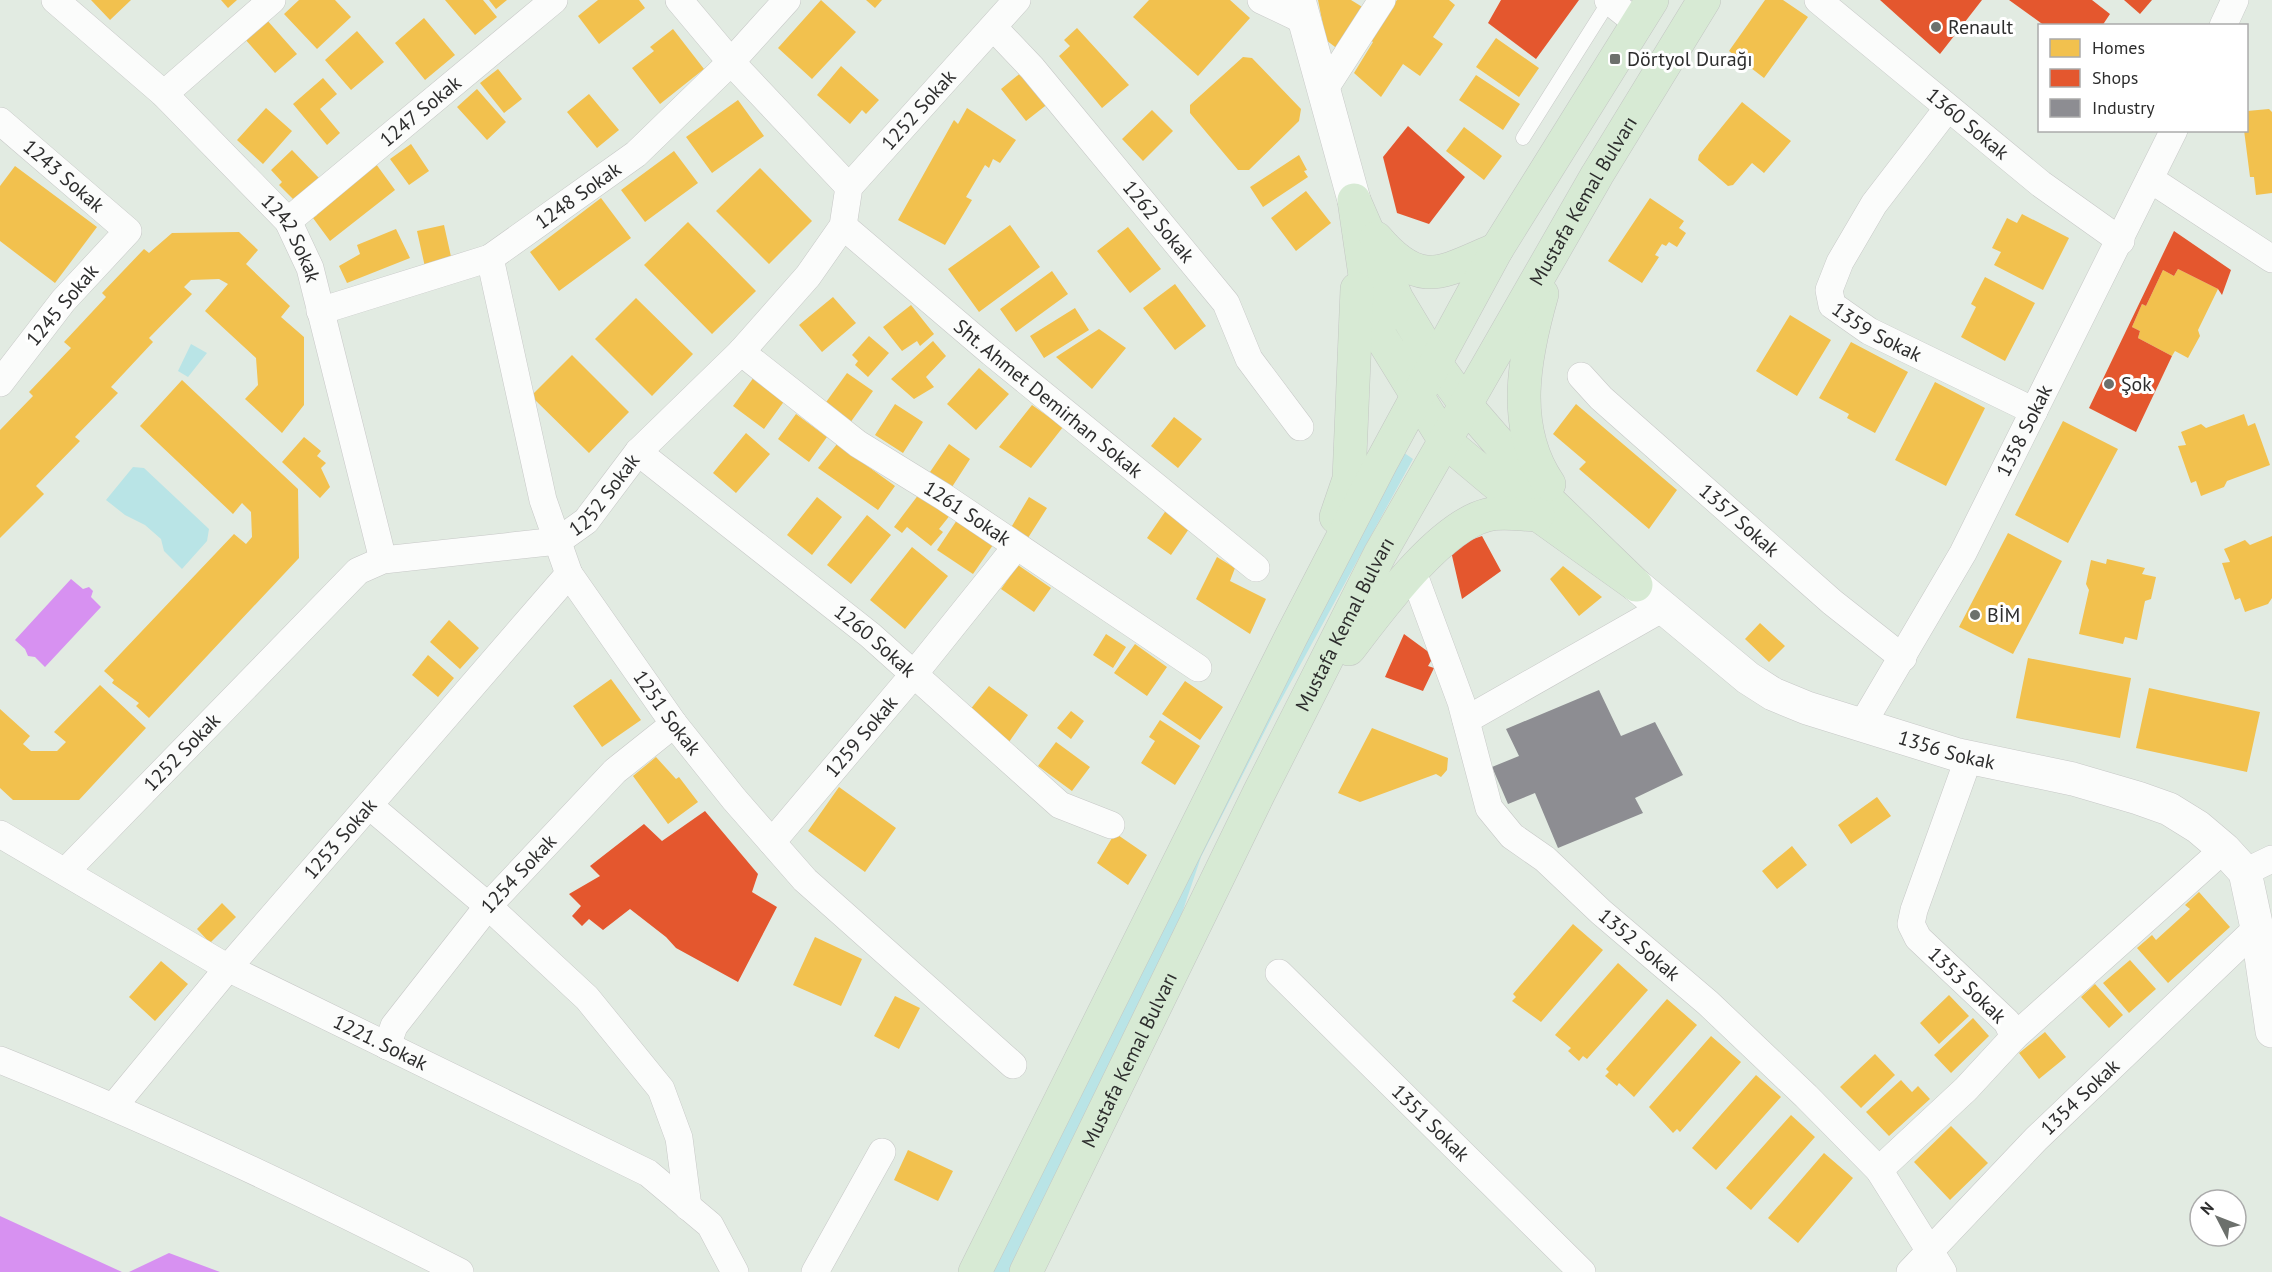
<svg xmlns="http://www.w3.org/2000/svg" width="2272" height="1272" viewBox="0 0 2272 1272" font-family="'PT Sans',sans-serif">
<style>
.green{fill:#b9e4e6}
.water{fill:#d791f1}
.homes{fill:#f2c14e}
.shops{fill:#e4572e}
.industry{fill:#8d8d92}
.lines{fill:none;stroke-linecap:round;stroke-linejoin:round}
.lane-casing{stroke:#c7c8c7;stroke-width:15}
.street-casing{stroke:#c7c8c7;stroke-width:28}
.secondary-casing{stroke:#c7c8c7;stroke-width:34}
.highway-casing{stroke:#c3c6c3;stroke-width:34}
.lane{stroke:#fbfcfb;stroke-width:14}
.street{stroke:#fbfcfb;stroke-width:27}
.secondary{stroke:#fbfcfb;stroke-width:33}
.highway{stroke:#d7ead4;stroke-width:33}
.poi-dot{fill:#6c706c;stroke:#fff;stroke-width:2}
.labels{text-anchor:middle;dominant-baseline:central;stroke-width:6;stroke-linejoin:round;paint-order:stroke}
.poi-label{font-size:20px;fill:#2d2d2d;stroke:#fff;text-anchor:start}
.street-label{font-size:20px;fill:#2d2d2d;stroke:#fff}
</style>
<rect width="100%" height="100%" fill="#e2ebe2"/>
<path class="green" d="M191 344 207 353 188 377 178 371Z
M1400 450 1413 459 1275 711 1201 857 1178 925 1009 1272H987Z
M133 467 144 468 209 529 207 541 182 569 164 551 161 539 145 525 125 515 106 500Z"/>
<path class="water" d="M71 579 83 589 89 587 93 591 91 597 101 607 45 667 35 657 28 656 25 649 15 640Z
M0 1216 122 1272H0Z
M169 1253 220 1272H129Z"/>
<path class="homes" d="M91 0H131L110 20Z
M221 0H237L228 8Z
M299 0H335L351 17 317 49 284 14Z
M445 0H483L497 17 475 35Z
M489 0H507L496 9Z
M598 0H639L645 8 599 44 578 16Z
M821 0 856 32 812 79 778 48Z
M866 0H882L875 8Z
M1149 0H1230L1250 18 1198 76 1133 17Z
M1318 0H1351L1364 8 1339 50 1326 40Z
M1397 0H1449L1455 5 1433 37 1443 44 1420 76 1403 64 1381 97 1354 73 1373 42 1369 39Z
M1765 0H1783L1808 17 1764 78 1729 51Z
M424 18 455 55 425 80 395 43Z
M266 19 297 54 275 73 244 38Z
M1077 28 1129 85 1102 108 1059 56 1070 46 1064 40Z
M673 29 704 69 660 104 632 68 654 51 650 47Z
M357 31 384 62 351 90 325 60Z
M1496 38 1539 68 1519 97 1476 67Z
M1243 57 1252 58 1301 109 1299 121 1249 170H1238L1190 113V105Z
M841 66 879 100 866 114 862 110 850 124 817 95Z
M498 69 522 99 504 113 480 83Z
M1023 71 1049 103 1026 121 1001 89Z
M1476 75 1520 104 1503 130 1459 100Z
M323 78 337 94 320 109 340 133 327 145 293 104Z
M477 89 506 122 487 140 457 107Z
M589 94 619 130 597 148 567 112Z
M738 100 764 136 712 173 686 137Z
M1742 102 1791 141 1764 173 1752 163 1733 185 1728 186 1698 160 1699 155Z
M266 108 292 131 263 164 237 140Z
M967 108 1016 140 1000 163 993 159 989 168 985 165 966 197 972 200 945 245 898 220 954 120 958 124Z
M2269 109 2272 112V193L2256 195 2254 177H2250L2244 130 2248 127 2247 111Z
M1152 110 1173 131 1143 161 1122 139Z
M1464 127 1502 156 1484 180 1446 151Z
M411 144 429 171 409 185 390 159Z
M292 150 319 178 295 201 279 185 282 182 271 170Z
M674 151 698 183 645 222 621 190Z
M1299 155 1307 170 1304 171 1308 177 1263 207 1250 187Z
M376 164 395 190 330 241 313 218 317 215 313 209Z
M15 166 97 227 55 283 0 241V186Z
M760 168 812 221 769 264 716 211Z
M1306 191 1331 223 1296 251 1271 218Z
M601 198 631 238 559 291 530 252Z
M1650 198 1684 221 1679 228 1686 233 1677 247 1669 242 1666 246 1662 244 1655 255 1659 257 1642 283 1608 261Z
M2022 214 2069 238 2043 290 1994 265 2001 252 1992 248 2007 218 2017 223Z
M688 222 756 291 712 334 644 265Z
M444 225 452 261 425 267 417 231Z
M1010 225 1040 267 979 312 948 269Z
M1128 227 1161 269 1130 293 1097 251Z
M396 229 410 258 347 283 339 266 360 254 357 245Z
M239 232 258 250 246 264 290 306 281 317 304 337V405L282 433 245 399 258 385 256 358 205 311 228 284 219 279 191 280 184 287 192 294 149 338 153 342 111 387 118 393 75 437 80 441 36 486 44 494 0 538V430L33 396 29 392 71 348 64 342 106 297 102 293 144 249 149 253 172 233Z
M2178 269 2218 289 2198 330 2200 336 2188 358 2175 351 2172 356 2138 338 2140 331 2132 327 2142 304 2146 306 2163 270 2174 276Z
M1052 271 1068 294 1016 332 1000 309Z
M1985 277 2035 303 2005 361 1961 337 1976 307 1971 304Z
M1175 284 1206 326 1175 350 1143 308Z
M833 297 856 323 822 352 799 325Z
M636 298 693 354 652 396 595 339Z
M911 305 934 334 920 346 917 341 902 351 883 327Z
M1075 308 1089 330 1044 358 1030 336Z
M1790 315 1831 340 1797 396 1756 371Z
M1099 329 1126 348 1092 389 1056 357Z
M869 336 889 353 868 377 855 365 858 361 852 355Z
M933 341 946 356 926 377 934 387 914 399 891 379Z
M1851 342 1908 372 1875 433 1847 418 1849 414 1819 398Z
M572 355 629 412 589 453 531 396Z
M979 368 1009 394 976 430 947 404Z
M847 373 873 391 850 423 824 405Z
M754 377 785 400 764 429 733 406Z
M182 380 298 489 299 558 149 718 136 706 139 703 112 683 114 680 104 671 234 534 246 544 252 537 251 512 242 503 233 514 140 426Z
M1935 382 1985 408 1946 486 1895 460Z
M895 404 923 422 903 453 875 435Z
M1576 404 1677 490 1649 529 1579 469 1586 462 1553 434Z
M1032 405 1063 427 1031 468 999 447Z
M796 414 827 437 809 462 778 439Z
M2244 414 2248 426 2255 423 2270 465 2227 481 2224 487 2201 496 2196 481 2191 483 2178 446 2186 445 2181 432 2201 424 2206 428Z
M1174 417 1202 439 1178 468 1151 446Z
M2063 421 2118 449 2068 543 2015 515Z
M746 433 770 454 736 493 713 473Z
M304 437 321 451 317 456 326 463 321 468 330 487 320 498 282 462Z
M837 444 895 486 878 510 818 468Z
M949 444 970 459 952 487 930 472Z
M919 494 951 514 939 529 943 532 931 546 907 527 902 533 894 527Z
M817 497 842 517 812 555 787 535Z
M1029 497 1047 508 1026 541 1009 531Z
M1169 506 1193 523 1171 555 1147 538Z
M867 515 891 535 851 584 827 565Z
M959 517 995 542 973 574 937 550Z
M2008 533 2062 561 2013 654 1959 627Z
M2272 536V598L2268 604 2245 612 2240 598 2235 600 2222 563 2230 562 2224 549 2245 540 2250 545Z
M912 547 948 576 905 629 870 600Z
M1217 557 1235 568 1230 581 1266 599 1250 634 1196 599Z
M2107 559 2145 568 2142 574 2156 577 2151 599 2145 601 2137 640 2125 637 2123 644 2079 634 2089 590 2086 584 2091 560 2106 564Z
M1018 565 1051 588 1034 612 1001 589Z
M1563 566 1602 597 1579 616 1550 579Z
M449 620 479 648 460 669 430 642Z
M1760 623 1785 646 1769 662 1745 639Z
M1106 634 1126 647 1113 668 1093 655Z
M1135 644 1167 667 1147 696 1114 673Z
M428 655 454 678 438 697 412 675Z
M2028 658 2131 678 2120 738 2016 718Z
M611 679 641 720 602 747 573 706Z
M1185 681 1223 707 1200 740 1162 714Z
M100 685 146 728 79 800H13L0 788V709L30 736 23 744 31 751H57L66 742 54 732Z
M989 686 1028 715 1009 742 969 711Z
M2149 688 2260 712 2247 772 2136 748Z
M1071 711 1084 721 1071 739 1057 728Z
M1160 720 1200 746 1175 785 1141 763 1155 741 1149 737Z
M1372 728 1448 758 1447 770 1441 777 1436 774 1360 802 1338 793Z
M1056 742 1090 767 1072 791 1038 766Z
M656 757 676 779 679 777 698 802 668 824 633 776Z
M839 787 896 828 865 872 808 831Z
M1877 797 1891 816 1851 844 1838 825Z
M1115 833 1147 855 1128 885 1097 863Z
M1792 846 1807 865 1777 889 1762 871Z
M2199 892 2230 927 2168 983 2137 948 2152 935 2156 940 2190 909 2185 905Z
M222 903 236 917 210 943 197 929Z
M1573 924 1603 950 1541 1022 1512 1001 1516 997 1513 994Z
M815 937 862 959 841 1006 793 985Z
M2130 960 2156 989 2129 1013 2103 983Z
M161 961 188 984 155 1021 129 997Z
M1618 963 1648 990 1587 1059 1583 1056 1579 1061 1568 1051 1571 1048 1555 1035Z
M2095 984 2123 1015 2109 1028 2081 997Z
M1949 995 1969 1016 1939 1044 1920 1023Z
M895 996 920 1008 899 1049 874 1036Z
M1667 999 1697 1025 1634 1097 1619 1083 1617 1086 1605 1076 1609 1072 1606 1069Z
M1973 1018 1989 1036 1951 1073 1934 1055Z
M2045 1032 2066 1057 2039 1079 2019 1053Z
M1711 1036 1741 1062 1680 1132 1677 1129 1673 1133 1649 1107Z
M1875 1054 1895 1075 1861 1108 1840 1087Z
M1756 1075 1781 1097 1716 1170 1692 1148Z
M1901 1080 1912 1092 1918 1086 1930 1099 1889 1136 1866 1112Z
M1791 1115 1815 1137 1751 1210 1726 1188Z
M1951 1126 1988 1163 1950 1200 1914 1162Z
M908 1150 953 1171 938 1201 894 1180Z
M1824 1153 1853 1178 1798 1243 1768 1218Z"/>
<path class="shops" d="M1501 0H1579L1536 59 1488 23Z
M1880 0H1982L1940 54Z
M2009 0H2092L2110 14 2102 26H2045Z
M2124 0H2152L2140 14Z
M1408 126 1465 177 1429 224 1397 213 1383 157Z
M2174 231 2231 270 2222 295 2218 289 2178 269 2174 276 2163 270 2146 306 2142 304 2132 327 2140 331 2138 338 2172 356 2136 432 2089 408Z
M1482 536 1501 571 1462 599 1450 547Z
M1404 634 1434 656 1428 666 1434 668 1423 691 1385 677Z
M705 811 758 874 752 892 777 907 738 982 676 948 666 937 630 909 603 930 589 919 582 926 572 916 581 906 569 894 600 876 590 866 644 824 662 841Z"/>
<path class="industry" d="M1599 690 1621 736 1655 722 1683 775 1635 798 1643 813 1558 848 1535 793 1508 804 1492 767 1519 756 1506 729Z"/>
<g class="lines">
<g class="lane-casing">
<path id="lane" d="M1523 138 1610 0"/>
</g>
<g class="street-casing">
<g id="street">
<path id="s1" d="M55 0 164 94 288 221 310 268 383 560"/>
<path d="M679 0 731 62 849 187"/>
<path d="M1261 0 1303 20"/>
<path d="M1608 0 1637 23"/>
<path id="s2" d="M1818 0 2041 184 2121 241"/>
<path d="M2223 26 2235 0"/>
<path id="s3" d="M994 28 1032 68 1226 303 1249 359 1300 427"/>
<path d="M1324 90 1382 0"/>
<path d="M164 94 272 0"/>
<path id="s4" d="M1947 109 1874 204 1840 262 1829 290 1832 305 1869 331 2034 411"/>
<path id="s5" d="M0 121 128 231 63 301 0 383"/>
<path d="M2150 179 2272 259"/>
<path id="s6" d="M288 221 554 0"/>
<path id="s7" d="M843 226 992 353 1256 568"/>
<path id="s8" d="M490 258 543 500 569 574 674 724 734 799 805 880 1013 1065"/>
<path id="s9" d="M320 311 490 258 636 154 731 62 787 0"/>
<path id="s10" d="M741 352 858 444 944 497 1198 668"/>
<path id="s11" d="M1581 376 1601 398 1832 602 1903 658"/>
<path id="s12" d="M638 452 870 635 1060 805 1111 825"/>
<path id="s13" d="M1413 572 1461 702 1489 808 1512 836 1545 859 1601 912 1708 1003 1806 1096 1879 1170 1943 1272"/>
<path d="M1466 720 1663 608"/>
<path id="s14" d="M1863 723 1963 553 2174 130"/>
<path d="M371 807 488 906 587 998 661 1089 679 1138 688 1207"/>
<path id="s15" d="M0 834 228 968 648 1173 710 1225 735 1272"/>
<path id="s16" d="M772 842 914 674 1016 547"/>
<path id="s17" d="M66 871 358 571 383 560 558 541 586 521 638 452 741 352 808 276 843 226 849 187 1017 0"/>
<path d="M2245 872 2272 859"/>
<path id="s18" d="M1279 973 1582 1272"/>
<path d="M2014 1037 2224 849"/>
<path id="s19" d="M387 1046 394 1026 488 906 615 771 674 724"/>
<path d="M0 1060C157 1123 309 1195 460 1272"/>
<path id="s20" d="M114 1106 228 968 569 574"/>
<path d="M1879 1170 1966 1089 2014 1037 2007 1022 1918 938 1911 924 1914 910 1969 757"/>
<path d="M815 1272 882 1152"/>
<path id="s21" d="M1910 1272 2036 1139 2257 928"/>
</g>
</g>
<g class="secondary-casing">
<g id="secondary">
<path d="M1299 0 1354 200"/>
<path id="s22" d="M1636 585 1748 678 1773 694 1807 708 1958 755 2073 779 2138 798 2169 809 2198 827 2224 849 2245 872 2257 928 2272 1031"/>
</g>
</g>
<g class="highway-casing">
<g id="highway">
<path d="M1354 200 1397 299 1436 364 1465 404 1550 502 1636 585 1506 492 1445 441 1381 337 1369 303Z"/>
<path d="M1376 238C1421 291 1442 272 1497 249"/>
<path d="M1542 294C1524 357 1510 427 1549 484"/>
<path d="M1336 517 1349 479 1357 289"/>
<path d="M1349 649C1379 610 1439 527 1487 515 1502 511 1523 515 1538 515"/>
<path d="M975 1272 1291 637 1381 463 1497 249 1652 0"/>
<path id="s23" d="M1026 1272 1259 793 1380 554 1597 175 1704 0"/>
</g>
</g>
<use href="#lane" class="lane"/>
<use href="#street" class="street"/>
<use href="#secondary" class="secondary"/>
<use href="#highway" class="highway"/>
</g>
<g class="poi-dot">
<circle cx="1936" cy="27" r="6"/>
<rect x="1609" y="53" width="12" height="12" rx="3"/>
<circle cx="2109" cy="384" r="6"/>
<circle cx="1975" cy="615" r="6"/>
</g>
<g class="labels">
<g class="poi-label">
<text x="1948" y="27">Renault</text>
<text x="1627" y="59">Dörtyol Durağı</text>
<text x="2121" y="384">Şok</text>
<text x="1987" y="615">BİM</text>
</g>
<g class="street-label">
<text stroke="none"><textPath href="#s17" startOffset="1192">1252 Sokak</textPath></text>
<text stroke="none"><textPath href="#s6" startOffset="172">1247 Sokak</textPath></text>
<text stroke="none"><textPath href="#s2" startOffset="194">1360 Sokak</textPath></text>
<text stroke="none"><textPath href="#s5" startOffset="84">1243 Sokak</textPath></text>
<text stroke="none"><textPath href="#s9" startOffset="286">1248 Sokak</textPath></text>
<text stroke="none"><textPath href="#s23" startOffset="1208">Mustafa Kemal Bulvarı</textPath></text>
<text stroke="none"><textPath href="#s3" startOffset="254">1262 Sokak</textPath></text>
<text stroke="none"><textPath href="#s1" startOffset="338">1242 Sokak</textPath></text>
<text transform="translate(62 305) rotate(-50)">1245 Sokak</text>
<text stroke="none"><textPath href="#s4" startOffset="285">1359 Sokak</textPath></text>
<text stroke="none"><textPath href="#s7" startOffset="268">Sht. Ahmet Demirhan Sokak</textPath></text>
<text stroke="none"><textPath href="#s14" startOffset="334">1358 Sokak</textPath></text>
<text stroke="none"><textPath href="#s17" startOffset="688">1252 Sokak</textPath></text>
<text stroke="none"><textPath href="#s10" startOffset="278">1261 Sokak</textPath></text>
<text stroke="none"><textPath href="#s11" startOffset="214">1357 Sokak</textPath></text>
<text stroke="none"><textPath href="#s23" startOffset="722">Mustafa Kemal Bulvarı</textPath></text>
<text stroke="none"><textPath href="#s12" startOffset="303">1260 Sokak</textPath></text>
<text stroke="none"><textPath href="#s8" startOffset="496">1251 Sokak</textPath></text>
<text stroke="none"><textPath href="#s16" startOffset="138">1259 Sokak</textPath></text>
<text stroke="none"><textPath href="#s22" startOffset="358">1356 Sokak</textPath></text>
<text stroke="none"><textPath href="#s17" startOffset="166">1252 Sokak</textPath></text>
<text stroke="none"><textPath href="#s20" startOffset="350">1253 Sokak</textPath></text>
<text stroke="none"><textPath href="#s19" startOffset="218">1254 Sokak</textPath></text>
<text stroke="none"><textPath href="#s13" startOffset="452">1352 Sokak</textPath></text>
<text transform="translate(1967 985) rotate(44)">1353 Sokak</text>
<text stroke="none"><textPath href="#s15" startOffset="434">1221. Sokak</textPath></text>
<text stroke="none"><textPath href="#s23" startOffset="236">Mustafa Kemal Bulvarı</textPath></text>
<text stroke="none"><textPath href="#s21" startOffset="244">1354 Sokak</textPath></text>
<text stroke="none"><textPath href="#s18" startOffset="213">1351 Sokak</textPath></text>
</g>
</g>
<rect x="2038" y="24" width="210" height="108" fill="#ffffff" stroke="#ababab" stroke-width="1.5"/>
<rect x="2050" y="39" width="30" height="18" fill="#f2c14e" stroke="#ababab" stroke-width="1.5"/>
<text x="2092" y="54" font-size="18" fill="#2d2d2d">Homes</text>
<rect x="2050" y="69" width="30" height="18" fill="#e4572e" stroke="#ababab" stroke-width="1.5"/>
<text x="2092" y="84" font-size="18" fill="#2d2d2d">Shops</text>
<rect x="2050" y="99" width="30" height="18" fill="#8d8d92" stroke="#ababab" stroke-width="1.5"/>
<text x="2092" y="114" font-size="18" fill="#2d2d2d">Industry</text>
<g transform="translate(2218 1218) rotate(312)"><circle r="28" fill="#ffffff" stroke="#ababab" stroke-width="1.5"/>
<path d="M0-4.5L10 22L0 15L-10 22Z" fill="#6c706c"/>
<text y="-9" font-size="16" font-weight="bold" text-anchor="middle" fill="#2d2d2d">N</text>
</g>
</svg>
